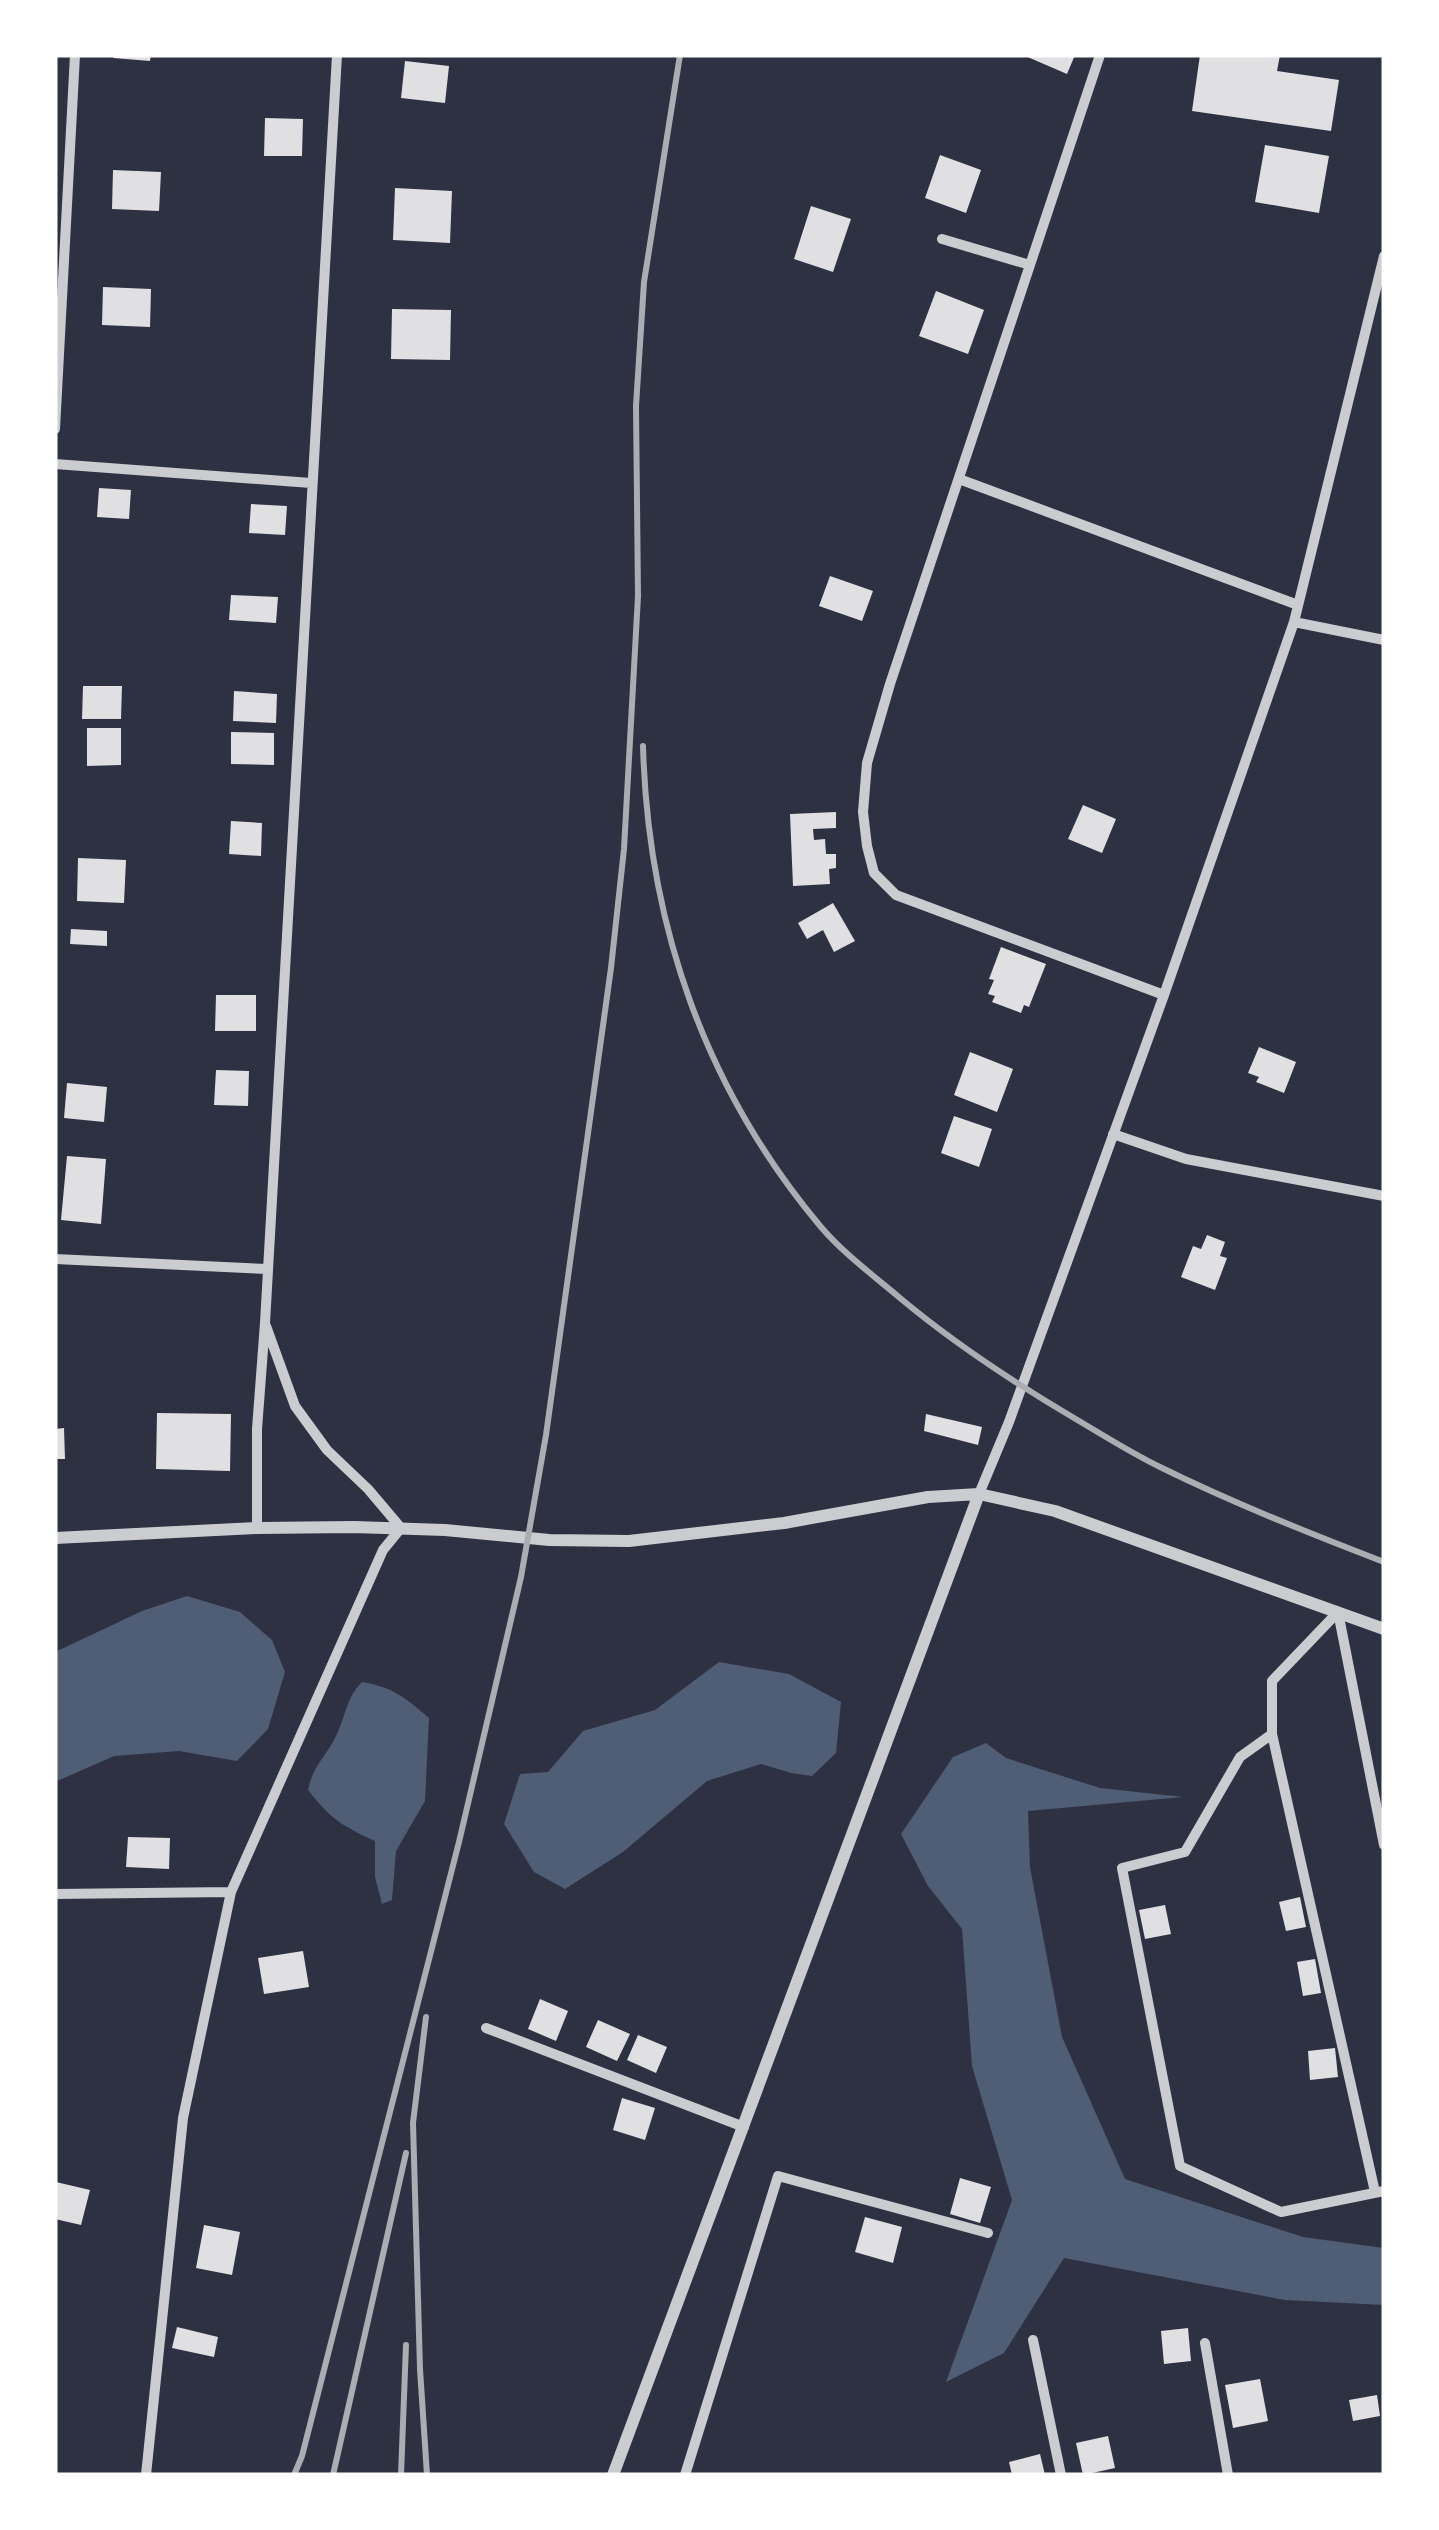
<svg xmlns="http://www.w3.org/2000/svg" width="1439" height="2530" viewBox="0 0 1439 2530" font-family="Lato,sans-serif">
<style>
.water{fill:#4f5d75}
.building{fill:#e0e0e3}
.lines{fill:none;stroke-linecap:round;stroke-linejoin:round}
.minor{stroke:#caccd0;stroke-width:10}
.tertiary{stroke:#caccd0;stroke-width:12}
.rail{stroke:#abadb3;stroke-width:6}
</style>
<rect width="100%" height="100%" fill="#2d3142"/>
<path class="water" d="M187 1596 240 1612 272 1640 285 1672 268 1729 237 1761 179 1751 114 1756 55 1782V1652L142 1611Z
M719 1662 789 1674 841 1702 836 1753 812 1776 791 1773 761 1764 707 1781 623 1852 565 1889 534 1872 504 1824 520 1774 548 1772 583 1731 655 1710Z
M362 1682C393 1687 406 1698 429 1718L425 1801 396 1851 392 1900 382 1904 375 1877V1841C342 1826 331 1819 308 1790 313 1766 323 1760 334 1740 345 1720 346 1697 362 1682Z
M986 1743 1006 1758 1100 1788 1183 1797 1028 1811 1030 1867 1062 2037 1125 2179 1303 2237 1384 2248V2305L1285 2300 1064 2258 1004 2353 946 2382 1012 2200 972 2066 962 1929 928 1886 901 1834 953 1757Z"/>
<path class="building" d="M114 55H151L150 61 113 58Z
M1023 55H1075L1067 74Z
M1200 55H1280L1277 71 1339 80 1331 131 1192 111Z
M405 61 449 66 445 103 401 98Z
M265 118 303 119 302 156H264Z
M1265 145 1329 156 1319 213 1255 202Z
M940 155 981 170 966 213 925 198Z
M113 170 161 172 159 211 112 209Z
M395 188 452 191 450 243 393 240Z
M811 206 851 219 833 272 794 259Z
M103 287 151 289 150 327 102 325Z
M936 291 984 310 968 354 919 336Z
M392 309 451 310 450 360 391 359Z
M99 488 131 490 129 519 97 517Z
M251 504 287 506 285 535 249 533Z
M830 576 873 591 862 621 819 606Z
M231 595 278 597 276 623 229 620Z
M83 686H122L121 719H82Z
M234 691 277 694 276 723 233 721Z
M87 728H121V765L87 766Z
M231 732 274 733V765L231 764Z
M1083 805 1116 819 1102 853 1068 839Z
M836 812V828L813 829 814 840 825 839 826 854H836V868L829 869 830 884 793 886 790 814Z
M231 821 262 823 261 856 229 854Z
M78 858 126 860 124 903 77 901Z
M833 903 855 941 834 952 823 930 807 939 798 923Z
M71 929 107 931V946L70 944Z
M1001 947 1046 964 1029 1007 1024 1005 1021 1013 992 1002 995 996 988 994 994 980 989 979Z
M216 995H256V1031H215Z
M1259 1047 1296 1062 1284 1093 1256 1082 1259 1077 1248 1073Z
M970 1052 1013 1069 997 1112 954 1095Z
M216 1070 249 1071 248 1106 214 1105Z
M67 1083 107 1087 104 1122 64 1118Z
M954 1116 992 1129 979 1167 941 1153Z
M67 1156 106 1159 101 1224 61 1220Z
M1207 1235 1225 1242 1220 1256 1227 1258 1215 1290 1181 1277 1193 1246 1201 1249Z
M157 1413 231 1414 230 1471 156 1469Z
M926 1414 982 1427 978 1445 924 1431Z
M64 1428 65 1459H55V1429Z
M128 1837 170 1838 169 1869 126 1867Z
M1300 1897 1306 1927 1286 1931 1279 1902Z
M1165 1905 1171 1934 1145 1939 1139 1910Z
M303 1951 309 1987 264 1994 258 1958Z
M1315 1959 1321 1993 1303 1996 1297 1962Z
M540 1999 568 2011 556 2041 528 2029Z
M598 2020 630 2034 617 2061 586 2047Z
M638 2035 667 2047 656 2073 627 2060Z
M1335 2048 1338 2077 1310 2080 1308 2051Z
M622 2098 655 2108 645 2140 613 2130Z
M960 2178 991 2187 980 2223 950 2214Z
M56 2182 90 2190 81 2225 55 2219Z
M865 2217 902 2227 893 2263 855 2252Z
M204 2225 240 2232 232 2275 196 2268Z
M177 2327 218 2337 214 2357 172 2348Z
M1188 2328 1191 2361 1164 2364 1161 2331Z
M1260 2379 1268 2421 1233 2428 1225 2385Z
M1377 2395 1380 2416 1353 2421 1349 2400Z
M1108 2436 1115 2468 1083 2475 1076 2443Z
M1040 2454 1045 2475H1012L1009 2462Z"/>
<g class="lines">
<path class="minor" d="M942 239 1030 265 890 684 867 763 863 812 867 846 874 873 896 895 1164 995
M1030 265 1100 55
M55 429 75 55
M55 464 311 483
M959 479 1298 605
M1294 622 1384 640
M1113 1134 1186 1159 1384 1196
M55 1259 267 1269
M979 1494 1009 1422 1164 995 1294 622 1384 256
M257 1528V1429L265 1323 337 55
M1338 1612 1272 1681V1734L1375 2192
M1338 1612 1384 1845
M1272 1734 1240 1757 1185 1852 1122 1868 1180 2166 1281 2212 1384 2191
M55 1894 231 1892
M486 2028 744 2127
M1033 2340 1061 2475
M1205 2343 1228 2475
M146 2475 183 2118 231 1892 383 1550 401 1528 368 1489 327 1450 295 1406 266 1326
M685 2475 778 2176 988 2233"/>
<path class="tertiary" d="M55 1538 257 1528 354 1527 445 1530 549 1540 629 1541 784 1523 928 1497 979 1494 1055 1511 1384 1629
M613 2475 979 1494"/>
<path class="rail" d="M643 746C648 925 705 1089 821 1227 843 1253 874 1276 900 1298 955 1344 1013 1382 1074 1418 1103 1435 1131 1453 1160 1467 1233 1503 1309 1533 1384 1562
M426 2017 413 2123 420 2369 427 2475
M294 2475 302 2456 459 1842 521 1577 546 1435 611 968 624 849 638 596 636 406 644 282 680 55
M333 2475 406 2153
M401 2475 406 2345"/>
</g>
<rect width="1439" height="2530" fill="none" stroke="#ffffff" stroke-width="115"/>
</svg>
